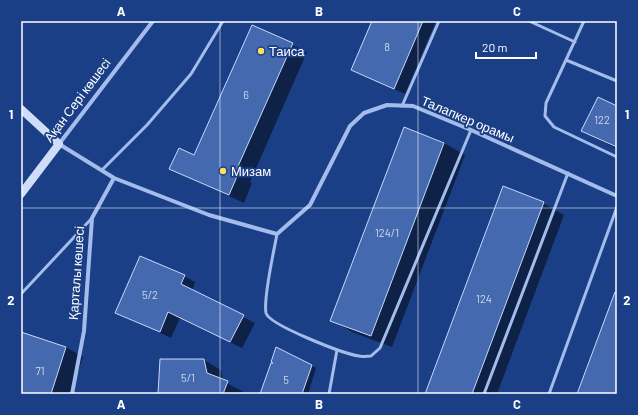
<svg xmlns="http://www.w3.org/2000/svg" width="638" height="415" viewBox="0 0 638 415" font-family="Barlow,sans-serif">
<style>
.shadow{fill:#0007}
.building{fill:#4469af;stroke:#c8d9f8}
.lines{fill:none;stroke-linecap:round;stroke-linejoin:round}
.lane{stroke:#a3bceb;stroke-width:3}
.street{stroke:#a3bceb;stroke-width:4}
.secondary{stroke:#cfddf8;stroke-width:8}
.grid{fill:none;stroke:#fff;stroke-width:1;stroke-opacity:0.55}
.poi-dot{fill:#fddf60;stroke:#1b3f86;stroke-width:1.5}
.labels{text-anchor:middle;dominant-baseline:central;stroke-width:3.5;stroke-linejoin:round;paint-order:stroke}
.number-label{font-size:11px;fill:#d0daeb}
.poi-label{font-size:13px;fill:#fff;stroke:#1b3f86;text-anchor:start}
.street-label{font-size:13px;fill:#fff;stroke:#1b3f86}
.neatline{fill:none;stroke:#fff;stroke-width:1.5}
.grid-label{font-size:13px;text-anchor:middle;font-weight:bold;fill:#fff}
</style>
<rect width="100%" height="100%" fill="#1b3f86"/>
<path class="shadow" d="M373 21H436L405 94 352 70Z
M253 27 307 52 250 182 252 183 244 203 170 168 195 156Z
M617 107V149L583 131Z
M405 128 444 143 465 155 392 347 352 332 332 320Z
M543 203 564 215 497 394H426Z
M184 276 195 282 192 291 255 323 242 348 180 318 171 338 117 312Z
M21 333 66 347 83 357 71 394H21Z
M204 360 221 370 223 381 244 392 243 394H159Z
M312 366 316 368 308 394H261Z"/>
<path class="building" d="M372 21H423L394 89 351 70Z
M252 25 293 43 235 173 238 174 229 195 169 169 179 148 194 155Z
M598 97 617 106V147L581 131Z
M404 127 444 143 371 336 330 321Z
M503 186 544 202 472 394H425Z
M140 256 185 275 181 284 244 315 230 342 168 312 160 332 115 313Z
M615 292H617V394H577Z
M21 332 66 347 51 394H21Z
M276 347 312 365 302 394H260L271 363H273L271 362Z
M160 359H204L207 373 228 381 223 394H158Z"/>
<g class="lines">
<path class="lane" d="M529 21 575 42
M584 21 546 103 545 116 554 127 617 157
M566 60 617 81
M402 106 439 21
M102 170 147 125 191 74 223 21
M277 234C274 251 263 298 266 313 269 325 344 354 359 356 362 357 367 356 371 356L380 348 471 130
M21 294 92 218
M329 394 337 350
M484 394 568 173
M549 394 617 207"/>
<path class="street" d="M114 178 209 215 277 234 310 205 350 126 364 113 387 105 413 106 471 130 617 196
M72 394 84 331 92 218 114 178 59 144 153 21"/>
<path class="secondary" d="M21 109 59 144 21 194"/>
</g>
<path class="grid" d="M220 21V394M418 21V394M21 208H617"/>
<g class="poi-dot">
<circle cx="261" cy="51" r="4"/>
<circle cx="223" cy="171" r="4"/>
</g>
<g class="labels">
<g class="number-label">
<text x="387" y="46">8</text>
<text x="246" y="94">6</text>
<text x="602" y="119">122</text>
<text x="387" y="232">124/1</text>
<text x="150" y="294">5/2</text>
<text x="484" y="298">124</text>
<text x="40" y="370">71</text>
<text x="188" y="377">5/1</text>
<text x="286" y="379">5</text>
</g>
<g class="poi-label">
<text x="269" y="51">Таиса</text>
<text x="231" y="171">Мизам</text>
</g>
<g class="street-label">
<text transform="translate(77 100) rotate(-53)">Ақан Сері көшесі</text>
<text transform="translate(468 119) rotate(23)">Талапкер орамы</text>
<text transform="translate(76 273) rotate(-86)">Қарталы көшесі</text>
</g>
</g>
<rect width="638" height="415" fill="none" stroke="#1b3f86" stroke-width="44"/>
<path d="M476 52v6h60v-6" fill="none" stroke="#ffffff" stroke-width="2"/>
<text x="482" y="52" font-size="12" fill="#ffffff" stroke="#1b3f86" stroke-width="3" paint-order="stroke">20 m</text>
<rect x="22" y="22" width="594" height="371" class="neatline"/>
<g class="grid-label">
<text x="121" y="16">A</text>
<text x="319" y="16">B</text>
<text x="517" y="16">C</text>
<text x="11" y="119">1</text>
<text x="627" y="119">1</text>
<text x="11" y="305">2</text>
<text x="627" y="305">2</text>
<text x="121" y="409">A</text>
<text x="319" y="409">B</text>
<text x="517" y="409">C</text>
</g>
</svg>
